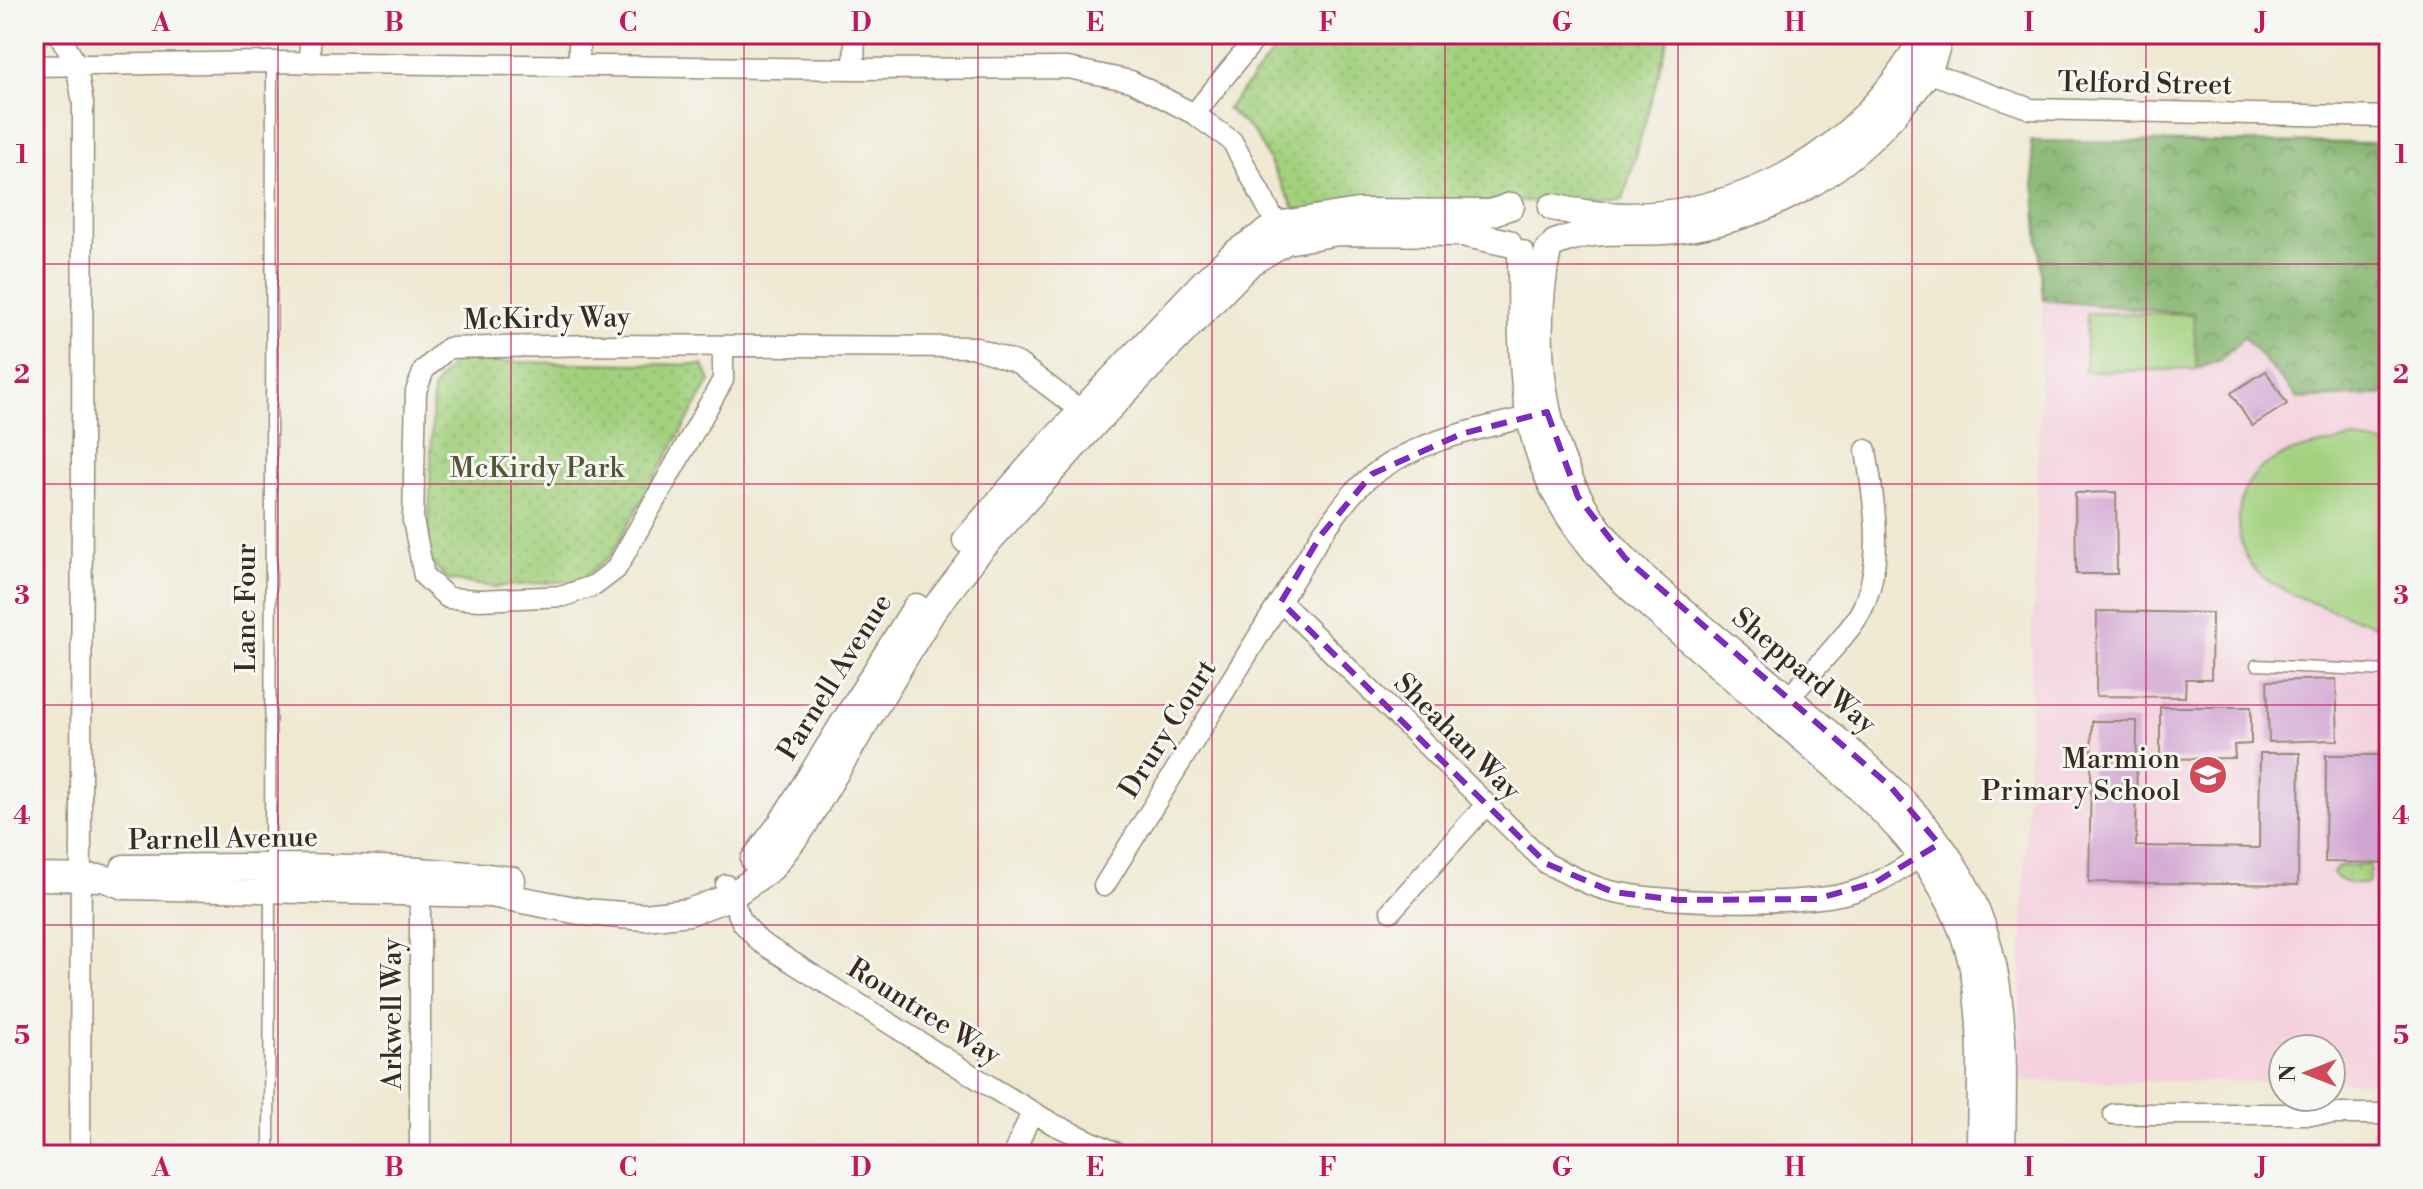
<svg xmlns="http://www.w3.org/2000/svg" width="2423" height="1189" viewBox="0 0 2423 1189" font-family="'Libre Bodoni',serif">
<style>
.built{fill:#f4cfdd}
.forest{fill:url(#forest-crowns);stroke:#5e6e45;stroke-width:2}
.park{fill:url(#park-dots);stroke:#6e7d4e;stroke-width:2}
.pitch{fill:#a2d07d;stroke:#6e7d4e;stroke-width:2}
.building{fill:#d2a4d2}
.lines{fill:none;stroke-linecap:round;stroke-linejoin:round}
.service-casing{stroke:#958a78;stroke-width:13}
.minor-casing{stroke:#958a78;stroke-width:23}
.tertiary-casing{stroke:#958a78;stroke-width:29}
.service{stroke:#fff;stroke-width:10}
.minor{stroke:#fff;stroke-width:20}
.tertiary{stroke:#fff;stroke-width:26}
.marked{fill:none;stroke:#7b2cbf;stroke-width:6;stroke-dasharray:16 10;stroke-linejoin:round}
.grid{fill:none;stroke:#c2185b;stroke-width:2;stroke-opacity:0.55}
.labels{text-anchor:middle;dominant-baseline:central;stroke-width:6;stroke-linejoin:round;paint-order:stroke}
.street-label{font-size:28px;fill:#3b2a1e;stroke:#f6f6f2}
.park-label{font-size:28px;fill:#555436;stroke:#f6f6f2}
.poi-label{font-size:28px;fill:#3b2a1e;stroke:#f6f6f2;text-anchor:end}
.neatline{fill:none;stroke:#c2185b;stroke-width:3}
.grid-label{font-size:26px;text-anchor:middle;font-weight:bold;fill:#c2185b}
</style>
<defs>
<pattern id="forest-crowns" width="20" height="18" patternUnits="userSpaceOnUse" patternTransform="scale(2)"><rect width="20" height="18" fill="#81b26c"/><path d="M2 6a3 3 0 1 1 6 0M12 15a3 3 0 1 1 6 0" fill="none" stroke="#6b9158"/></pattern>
<pattern id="park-dots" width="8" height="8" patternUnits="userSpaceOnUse" patternTransform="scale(2)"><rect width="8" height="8" fill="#a2d07d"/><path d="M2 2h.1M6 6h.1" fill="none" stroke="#8cb36c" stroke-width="1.8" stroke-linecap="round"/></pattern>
</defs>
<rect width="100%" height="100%" fill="#f6f6f2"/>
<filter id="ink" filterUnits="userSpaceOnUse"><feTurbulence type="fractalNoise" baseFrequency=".0125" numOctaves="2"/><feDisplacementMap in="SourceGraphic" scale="16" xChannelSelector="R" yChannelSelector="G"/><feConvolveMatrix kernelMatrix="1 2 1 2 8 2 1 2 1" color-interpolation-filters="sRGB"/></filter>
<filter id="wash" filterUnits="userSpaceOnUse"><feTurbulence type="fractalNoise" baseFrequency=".006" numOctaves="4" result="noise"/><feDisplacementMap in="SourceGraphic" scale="32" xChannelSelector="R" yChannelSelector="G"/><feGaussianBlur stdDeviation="1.8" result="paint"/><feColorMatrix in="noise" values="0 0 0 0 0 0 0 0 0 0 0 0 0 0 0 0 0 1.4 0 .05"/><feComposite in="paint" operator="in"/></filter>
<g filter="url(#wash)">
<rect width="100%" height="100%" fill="#efe9d2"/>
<path class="built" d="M2043 300 2193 314 2221 360 2244 337 2298 399 2389 394V1082H2331V1049H2283V1082L2018 1081Z"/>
<path class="forest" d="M2031 141 2389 143V394L2298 399 2244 337 2221 360 2197 369 2193 314 2043 300Z"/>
<path class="park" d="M1288 34H1670L1623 200 1346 205 1298 215 1255 134 1227 109Z
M453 361 703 365 710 381 611 555 581 580 493 587 447 580 428 558 433 389Z
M2370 864 2369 882C2357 887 2342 884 2333 873L2338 866Z"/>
<path class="pitch" d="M2087 313 2193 314 2197 369 2085 372Z
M2350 439 2389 445V630C2355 618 2279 595 2255 570 2245 559 2239 539 2239 525 2236 456 2296 450 2350 439Z"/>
<g id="blocks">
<path class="building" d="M2266 371 2287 404 2252 426 2231 393Z
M2116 492 2117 574H2076L2075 493Z
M2097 611 2212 613 2211 679H2186L2185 697 2096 696Z
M2336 679 2338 740 2269 742 2267 681Z
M2160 707H2251V744L2234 745 2235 758 2160 759Z
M2092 721H2137L2136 846 2259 848 2260 753H2300L2298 885 2089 882Z
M2326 755H2386L2385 863 2325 862Z"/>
</g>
</g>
<g filter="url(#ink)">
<use href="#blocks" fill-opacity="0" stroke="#958a78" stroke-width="2"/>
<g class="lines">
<g class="service-casing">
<path id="service" d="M2256 665 2389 671
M270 865 272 62
M269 1155 270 889"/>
</g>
<g class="minor-casing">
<path id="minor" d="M59 34 76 64 83 103 80 1155
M309 34 311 63
M579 34V65
M34 66 272 62 854 69 1068 68 1131 81 1194 114 1232 141 1283 236
M1916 68 2031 109 2389 117
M854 69 855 34
M1194 114 1259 34
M723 346V380L616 569 595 585 564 596 480 600 448 598 424 576 413 520 416 391 424 370 448 348 596 345 973 347 1018 363 1093 420
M1281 602 1547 864C1567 873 1588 886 1610 891 1663 903 1790 906 1844 894 1875 887 1905 868 1931 849
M1789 698C1808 675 1852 632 1863 607 1885 556 1874 503 1866 450
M726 885 742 922 760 942 991 1087 1053 1124 1121 1155
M1104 886 1321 535C1337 514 1352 490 1374 474 1423 437 1486 428 1544 413
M1391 911 1485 806
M2114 1114H2389
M420 1155V878
M1013 1155 1032 1112"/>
</g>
<g class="tertiary-casing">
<path id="tertiary" d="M1552 207C1670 235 1795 195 1875 105 1894 84 1912 61 1923 34
M1555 243C1599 225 1631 235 1675 230 1766 219 1846 174 1903 103 1911 94 1921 84 1926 74 1933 62 1936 47 1941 34
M1548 250C1530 339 1540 440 1591 518 1622 564 1670 600 1712 635 1757 672 1802 709 1846 748 1896 791 1944 838 1972 900 2009 982 2003 1068 2002 1155
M1521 254C1522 331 1517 407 1549 479 1578 545 1633 592 1686 637 1726 671 1765 706 1805 740 1879 804 1952 867 1973 968 1985 1030 1980 1093 1980 1155
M966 540 1041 454 1205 281 1234 254 1277 225 1358 212 1490 213 1511 206
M754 860 781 824 916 607
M124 868C253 867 385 863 512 880
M34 877 103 878 124 886 491 894 585 912 645 917 689 912 730 897 771 868 802 828 932 612 976 555 1096 422 1251 262 1286 241 1338 232 1462 233 1508 243"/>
</g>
<use href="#service" class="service"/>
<use href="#minor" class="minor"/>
<use href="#tertiary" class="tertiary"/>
</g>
</g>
<path class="marked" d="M1547 412 1578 497 1625 558 1890 786 1939 844 1876 882 1817 899 1678 900 1613 892 1547 864 1281 602 1321 535 1372 474 1461 434Z"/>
<path class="grid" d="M278 34V1155M511 34V1155M744 34V1155M978 34V1155M1212 34V1155M1445 34V1155M1678 34V1155M1912 34V1155M2146 34V1155M34 264H2389M34 484H2389M34 705H2389M34 925H2389"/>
<defs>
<g id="school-disc" transform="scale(2)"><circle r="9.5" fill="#d1495b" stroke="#f6f6f2"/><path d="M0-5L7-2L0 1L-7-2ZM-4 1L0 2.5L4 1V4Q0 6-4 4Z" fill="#fff"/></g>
</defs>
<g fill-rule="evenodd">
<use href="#school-disc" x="2208" y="775"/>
</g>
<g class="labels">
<g class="street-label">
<text transform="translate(2145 84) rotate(1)">Telford Street</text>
<text transform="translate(547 319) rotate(-1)">McKirdy Way</text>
<text transform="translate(246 608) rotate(-90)">Lane Four</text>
<text transform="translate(1804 671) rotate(40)">Sheppard Way</text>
<text transform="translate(835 677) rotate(-58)">Parnell Avenue</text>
<text transform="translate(1168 729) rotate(-58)">Drury Court</text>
<text transform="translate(1457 737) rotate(45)">Sheahan Way</text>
<text transform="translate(223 839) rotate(-1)">Parnell Avenue</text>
<text transform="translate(924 1012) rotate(32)">Rountree Way</text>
<text transform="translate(392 1014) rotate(-90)">Arkwell Way</text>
</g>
<g class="park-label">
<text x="537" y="468">McKirdy Park</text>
</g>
<g class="poi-label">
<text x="2180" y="759">Marmion<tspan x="2180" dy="32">Primary School</tspan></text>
</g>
</g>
<rect width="2423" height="1189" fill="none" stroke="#f6f6f2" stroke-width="88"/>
<g transform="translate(2307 1073) rotate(270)"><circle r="38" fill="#f6f6f2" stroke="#aba49d" stroke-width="2"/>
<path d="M0-6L14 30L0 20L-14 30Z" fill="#d1495b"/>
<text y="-12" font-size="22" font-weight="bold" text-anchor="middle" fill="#3b2a1e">N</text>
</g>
<rect x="44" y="44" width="2335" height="1101" class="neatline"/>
<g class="grid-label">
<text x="161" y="31">A</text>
<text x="394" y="31">B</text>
<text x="628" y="31">C</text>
<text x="861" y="31">D</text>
<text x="1095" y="31">E</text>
<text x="1328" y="31">F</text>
<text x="1562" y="31">G</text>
<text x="1795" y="31">H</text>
<text x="2029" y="31">I</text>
<text x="2262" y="31">J</text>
<text x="22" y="163">1</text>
<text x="2401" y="163">1</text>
<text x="22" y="383">2</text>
<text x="2401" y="383">2</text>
<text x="22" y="604">3</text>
<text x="2401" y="604">3</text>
<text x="22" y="824">4</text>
<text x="2401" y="824">4</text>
<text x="22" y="1044">5</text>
<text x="2401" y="1044">5</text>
<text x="161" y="1176">A</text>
<text x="394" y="1176">B</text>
<text x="628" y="1176">C</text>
<text x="861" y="1176">D</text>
<text x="1095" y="1176">E</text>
<text x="1328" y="1176">F</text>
<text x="1562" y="1176">G</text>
<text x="1795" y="1176">H</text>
<text x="2029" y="1176">I</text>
<text x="2262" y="1176">J</text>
</g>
</svg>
